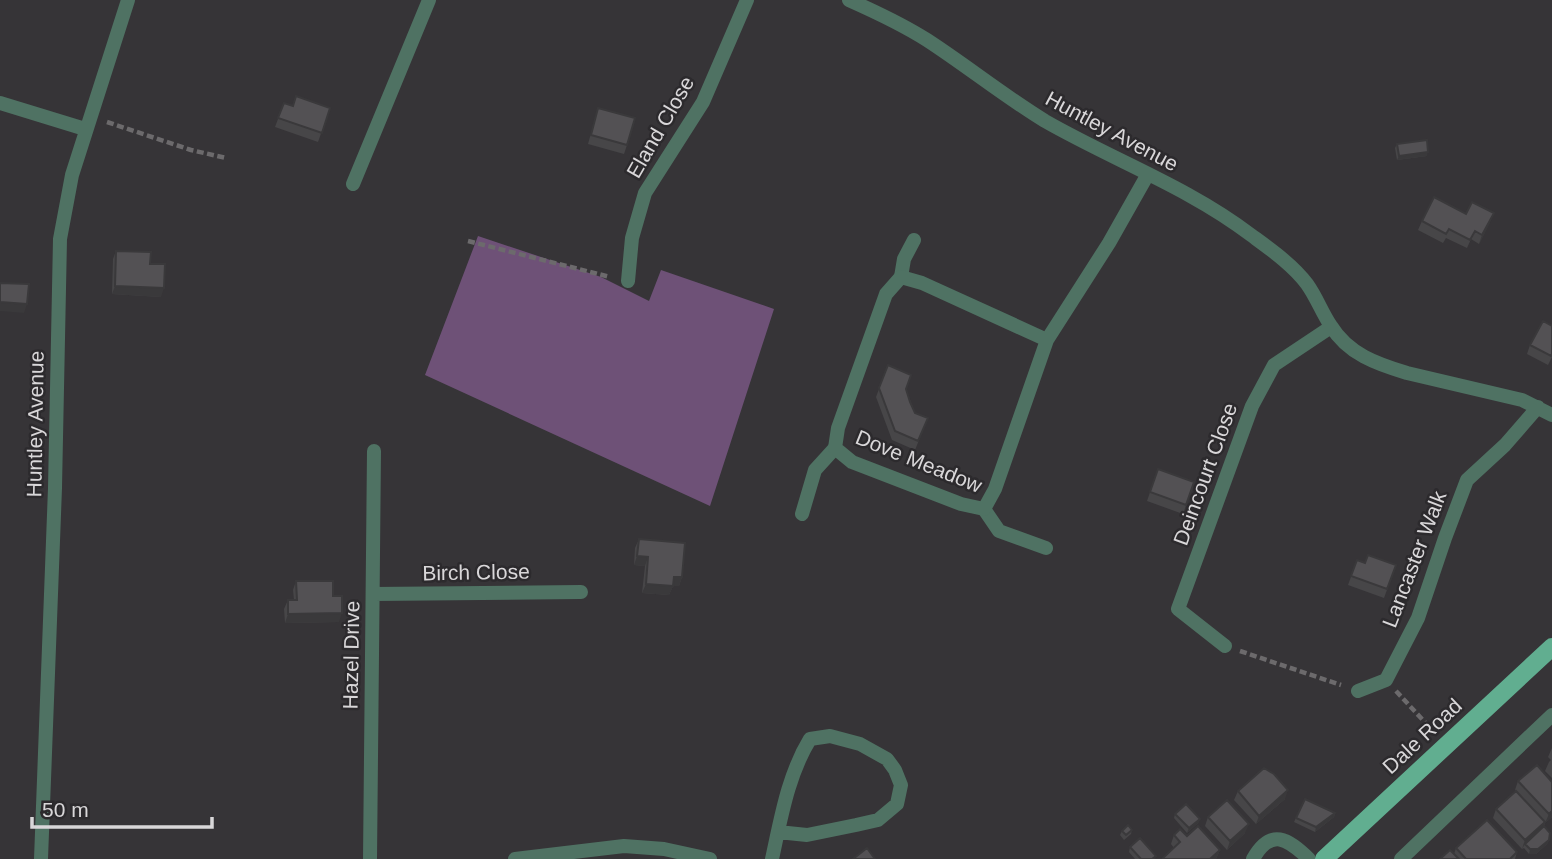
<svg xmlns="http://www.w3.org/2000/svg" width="1552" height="859" viewBox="0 0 1552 859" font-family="Arial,sans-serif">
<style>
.green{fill:#6e5177}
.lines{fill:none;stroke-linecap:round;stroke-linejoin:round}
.path{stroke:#6c6a6c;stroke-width:4.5;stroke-dasharray:7 3.5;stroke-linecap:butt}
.lane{stroke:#4f7263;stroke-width:14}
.street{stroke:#4f7263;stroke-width:14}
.primary{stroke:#61ae90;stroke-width:18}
.wall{fill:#474648}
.shaded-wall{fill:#3a393b}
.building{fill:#535154;stroke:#3a393b;stroke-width:2}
.labels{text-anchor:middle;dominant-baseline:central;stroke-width:5;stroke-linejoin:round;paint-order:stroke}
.street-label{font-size:21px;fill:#d9d7d9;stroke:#2c2a2d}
</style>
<rect width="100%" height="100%" fill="#363437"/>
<path class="green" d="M478 236 601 277 649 301 661 270 774 309 710 506 425 375Z"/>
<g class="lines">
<path class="path" d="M107 122 191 150 226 158
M468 241 610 277
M1240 651 1341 685
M1396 691 1433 731"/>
<path class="lane" d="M901 277 904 259 914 240
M984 509 999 531 1046 548
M802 514 815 470 835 448
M1401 859 1552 715"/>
<path class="street" d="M849 0C876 12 902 24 927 40 967 66 1004 96 1045 121 1113 160 1188 187 1251 235 1270 249 1293 265 1307 284 1317 298 1322 313 1331 326 1348 354 1377 364 1407 373L1522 400 1552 415
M0 103 85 129
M353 184 429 0
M628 281 632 238 645 193 703 102 747 0
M1047 340 922 283 901 277 886 294 838 428 835 448 852 462 961 504 984 509 995 489 1047 340 1109 243 1148 174
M373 594 581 592
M1225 646 1178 609 1252 406 1274 365 1331 327
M1358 691 1386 680 1418 618 1445 538 1467 480 1505 445 1538 407
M41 859 55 488 60 239 72 175 128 0
M370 859 374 451
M515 859 624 846 664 849 710 859
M772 859C781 818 788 775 810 739L830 736 860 744 887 759 895 770 901 785 897 804 878 820 856 825 807 835 778 832
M1253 859C1271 827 1288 839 1309 859"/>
<path class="primary" d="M1324 859 1552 647"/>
</g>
<path class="wall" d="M284 103 293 106 330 108 318 142 275 127Z
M598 108 627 145 624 154 588 144Z
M1397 144 1427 156 1397 160 1395 148Z
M1466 214 1490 222 1479 244 1471 239 1467 248 1446 238 1443 243 1418 230 1422 221Z
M116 251 150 264 161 297 112 294 113 259Z
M1552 326V357L1548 365 1527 354 1530 345Z
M888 365 906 389 915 413 928 418 915 450 892 440 876 397Z
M1158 469 1194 482 1183 514 1147 501Z
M639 539 682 577 679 586H673L669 595 642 593 645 566 634 565 635 548Z
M1357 560 1365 563 1396 565 1384 598 1348 585Z
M296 581 333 596 339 622 285 623 284 609 288 600H294L293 590Z
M1552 748V778L1545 771 1549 762 1551 760 1548 757Z
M1518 781 1552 782V817L1545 823 1544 826 1549 840 1547 844 1536 854H1529L1524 848 1522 849 1493 818 1496 809 1516 791 1515 790Z
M1238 791 1285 799 1256 824 1234 800Z
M1305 799 1335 813 1334 817 1315 832 1294 822Z
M1175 814 1200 819 1198 823 1187 833 1174 818Z
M1208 817 1245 833 1227 850 1205 826Z
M1132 830 1131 834 1124 840 1120 835 1122 831Z
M1174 835 1187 836 1220 850 1216 859H1162L1174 848 1171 844Z
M1130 847 1155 859H1135L1129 852Z
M1456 848 1517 852 1515 859H1440L1454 854Z"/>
<path class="shaded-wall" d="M1428 152 1427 156 1397 160 1399 156Z
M1494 213 1490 222 1479 244 1482 235Z
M115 286 164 288 161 297 112 294Z
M0 302 27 304 24 313 0 311Z
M637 556 648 557 645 566 634 565Z
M674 577H682L679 586H670Z
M646 584 673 586 669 595 642 593Z
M342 613 339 622 285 623 288 614Z
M1288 790 1285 799 1256 824 1259 816Z
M1552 811V817L1545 823 1549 814Z
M1335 813 1334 817 1315 832 1316 827Z
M1200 819 1198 823 1187 833 1189 828Z
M1545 822 1542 831 1525 844 1522 849 1525 840Z
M1249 824 1245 833 1227 850 1230 841Z
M1549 840 1547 844 1536 854H1529L1530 849Z
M1220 850 1216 859H1210Z"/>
<path class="building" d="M296 96 330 108 322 133 278 118 284 103 293 106Z
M598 108 635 118 627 145 591 135Z
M1427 140 1428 152 1399 156 1397 144Z
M1434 197 1466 214 1472 202 1494 213 1482 235 1475 231 1470 240 1449 229 1446 234 1422 221Z
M116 251 151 252 150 264H165L164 288 115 286Z
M0 283 29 284 27 304 0 302Z
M1543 321 1552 326V354L1551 356 1530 345Z
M888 365 911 375 906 389 910 402 915 413 928 418 918 441 895 431 879 388Z
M1158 469 1194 482 1186 505 1150 492Z
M639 539 685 543 682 577H674L673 586 646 584 648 557 637 556Z
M1368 555 1396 565 1387 589 1351 576 1357 560 1365 563Z
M296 581H333V596H342V613L288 614V600H297Z
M1537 765 1552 782V811L1549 814 1518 781Z
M1264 768 1274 774 1288 790 1259 816 1238 791Z
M1516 791 1545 822 1525 840 1496 809Z
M1305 799 1335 813 1316 827 1296 818Z
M1227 800 1249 824 1230 841 1208 817Z
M1186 804 1200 819 1189 828 1175 814Z
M1487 820 1517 852 1510 859H1466L1456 848Z
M1128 825 1132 830 1126 835 1122 831Z
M1198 826 1220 850 1210 859H1164L1163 858 1180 842 1174 835 1180 829 1187 836Z
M1544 826 1550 833 1549 840 1538 849H1530L1525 844Z
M1140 838 1156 856 1152 859H1141L1130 847Z
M867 848 875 859H853Z
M1450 850 1459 859H1440Z"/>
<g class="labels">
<g class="street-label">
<text transform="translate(660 127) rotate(-60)">Eland Close</text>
<text transform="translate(1112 131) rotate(28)">Huntley Avenue</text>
<text transform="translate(35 424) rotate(-89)">Huntley Avenue</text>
<text transform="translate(919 461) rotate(22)">Dove Meadow</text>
<text transform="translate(1205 474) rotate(-70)">Deincourt Close</text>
<text transform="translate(1414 559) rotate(-69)">Lancaster Walk</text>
<text transform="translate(476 572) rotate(-1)">Birch Close</text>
<text transform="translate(351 655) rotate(-89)">Hazel Drive</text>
<text transform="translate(1422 736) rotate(-43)">Dale Road</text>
</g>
</g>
<path d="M32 817v10h180v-10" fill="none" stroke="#d9d7d9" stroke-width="3.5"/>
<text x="42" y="817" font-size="21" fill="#d9d7d9" stroke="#2c2a2d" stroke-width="5" paint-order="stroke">50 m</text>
</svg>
